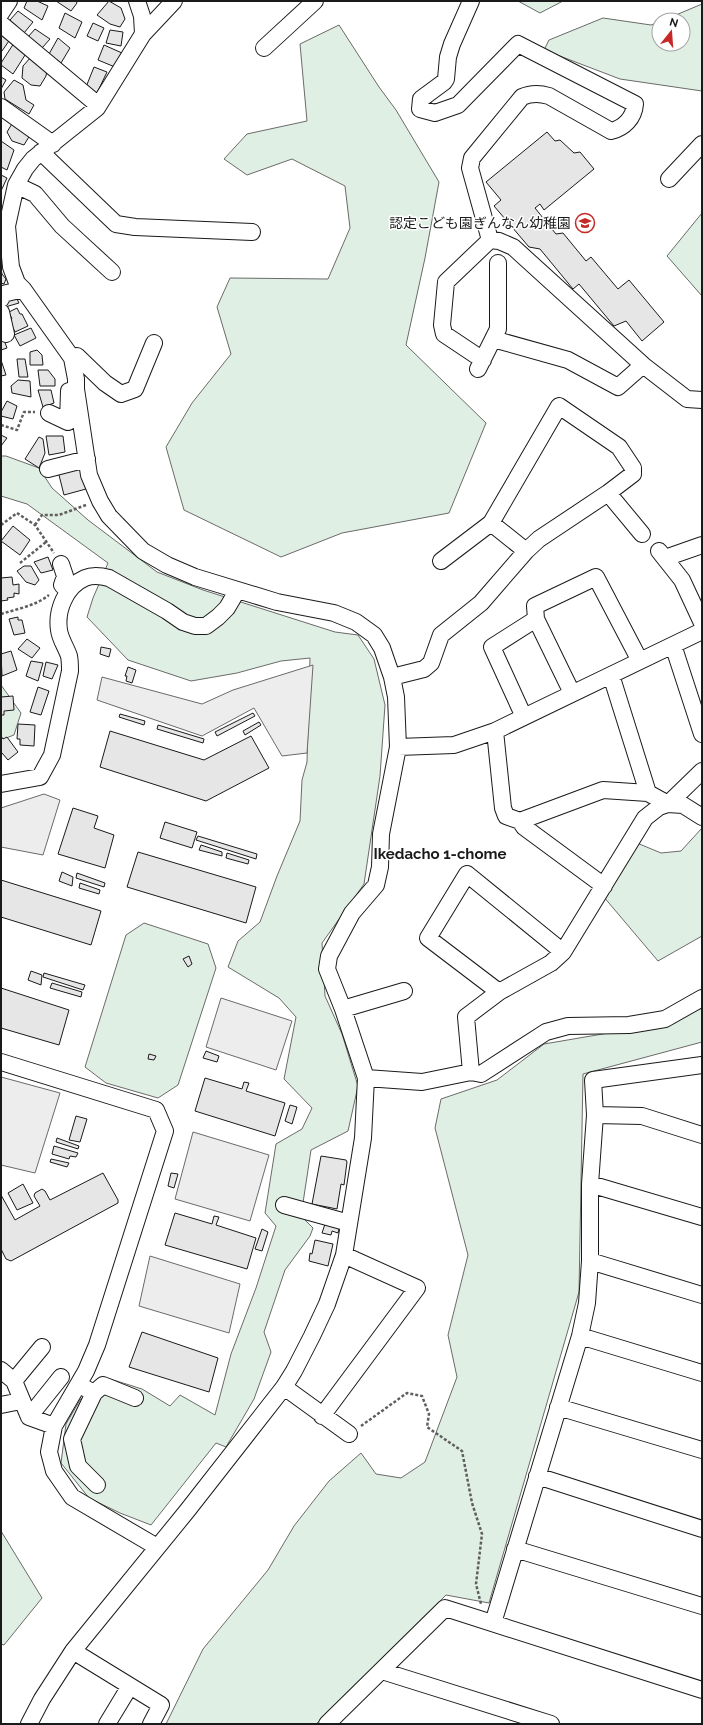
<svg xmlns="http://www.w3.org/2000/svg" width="703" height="1725" viewBox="0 0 703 1725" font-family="Raleway,'Noto Sans JP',sans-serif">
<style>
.green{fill:#e0efe3;stroke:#6a6a6a}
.parking{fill:#ededed;stroke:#6a6a6a}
.building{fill:#e6e6e6;stroke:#1a1a1a}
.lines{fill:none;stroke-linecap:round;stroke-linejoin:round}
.minor-casing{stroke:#1a1a1a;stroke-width:18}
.path{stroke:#5f5f5f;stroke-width:2.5;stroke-dasharray:3 2;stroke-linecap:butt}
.minor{stroke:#fff;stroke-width:16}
.labels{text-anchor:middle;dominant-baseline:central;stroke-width:3;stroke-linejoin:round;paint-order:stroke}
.poi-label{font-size:14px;fill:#1a1a1a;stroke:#fff;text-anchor:end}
.neighbourhood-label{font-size:15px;font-weight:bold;fill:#1a1a1a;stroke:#fff}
</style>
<rect width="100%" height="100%" fill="#fff"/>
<path class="green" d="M518 1H563L540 13Z
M702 4V91L620 79 544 50 549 40 603 18 651 25 659 22V44H683V20H664Z
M339 25 379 87 396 110 439 182 425 258 406 345 486 423 449 513 342 533 281 557 184 510 166 447 192 403 231 354 217 307 230 278 328 279 350 228 345 186 292 159 247 175 224 159 247 134 307 121 300 44Z
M702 213V296L667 256Z
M1 456H6L39 468 52 488 88 520 157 572 203 590 335 632 358 635 374 659 385 705 380 776 364 884 322 943 325 996 342 1034 358 1086 348 1131 311 1150 301 1216 313 1228 310 1236 285 1270 264 1332 271 1352 254 1399 226 1447 216 1443 151 1525 120 1513 89 1498 61 1463 66 1424 80 1400 104 1377 142 1389 170 1406 180 1395 215 1415 231 1354 256 1288 276 1226 265 1213 276 1144 302 1129 312 1108 284 1079 296 1017 279 998 228 967 238 941 260 922 277 876 300 821 302 780 307 762 310 658 281 661 237 673 191 681 128 660 87 617 93 598 108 563 27 504 1 496Z
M1 685 21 713 14 735 1 740Z
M702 828V936L658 961 603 896 637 843 661 853 681 851Z
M144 923 208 944 216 968 178 1085 158 1098 106 1083 85 1067 126 935Z
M702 1008V1042L583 1074 579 1292 489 1603 446 1595 316 1724H166L203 1649 268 1570 294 1526 329 1481 361 1453 376 1474 401 1478 425 1462 457 1377 448 1335 468 1255 435 1128 441 1099 497 1080 544 1044 673 1022Z
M1 1531 42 1598 4 1645 1 1644Z"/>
<path class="parking" d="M313 665 307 753 282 756 254 708 202 736 97 700 102 677 202 704 233 690Z
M44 794 60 800 43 855 1 847V808Z
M221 998 292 1021 276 1070 206 1047Z
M1 1077 60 1093 35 1173 1 1165Z
M193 1132 269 1155 250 1221 175 1199Z
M150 1256 240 1284 229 1333 139 1306Z"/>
<path class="building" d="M27 1H37L48 6 42 20 24 8Z
M56 1H76L77 3 71 11Z
M109 1 121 8 125 19 120 27 110 24 97 15Z
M18 11 33 22 24 33 10 20Z
M65 13 82 22 75 38 59 28Z
M93 23 104 28 98 41 87 36Z
M35 29 50 39 42 48 28 37Z
M110 30 123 32 121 46 106 43Z
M1 31 11 38 2 51H1Z
M58 38 70 48 61 63 49 54Z
M14 43 27 52 13 74 1 65V63Z
M104 45 122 53 115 67 98 60Z
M31 57 47 70 46 76 40 86 31 85 22 78 23 66Z
M94 67 107 72 96 95 86 87Z
M1 77 6 80 1 89Z
M14 80 23 85 26 100 34 105 29 114 5 99 4 92Z
M13 122 30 135 24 145 12 141 7 132Z
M547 132 555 141 560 140 574 153 580 152 594 169 544 210 540 204 535 208 556 234 563 233 586 261 591 257 618 289 629 280 664 322 642 341 626 321 614 326 579 284 573 289 540 249 529 247 494 206 501 200 486 182Z
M1 141 14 150 7 170 1 167Z
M1 175 7 178 1 191Z
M1 269 2 274 6 279 4 284 1 283Z
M15 295 19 303 5 307 4 299Z
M17 308 20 314H22L28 326 15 332 9 320 12 319 9 312Z
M31 328 36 338 20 346 14 335Z
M1 332 7 348 1 350Z
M37 350 42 355 43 365H30V352Z
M17 359H25L28 377H19Z
M1 360 6 375 1 376Z
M38 370H48L55 379V386H40Z
M18 380 30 381 31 397 12 393 11 386Z
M38 390H51L54 403 43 407Z
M7 401 17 406 13 419 1 416V412Z
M1 435 7 438 1 446Z
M46 436H63L65 452 49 455Z
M39 437 43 439 45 453 39 468 25 459Z
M80 467 86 489 64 495 58 471Z
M13 526 30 540 20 555 1 541Z
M48 557 53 570 41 573 34 562Z
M24 566H31L39 580 35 585 26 582 17 571Z
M12 577 13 585 19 584V594L14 593V597L7 598 8 600 1 601V578Z
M18 617V620H22L25 633 14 635 9 619Z
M27 639 40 648 32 658 18 649Z
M101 647 111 649 109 657 100 654Z
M11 651 17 670 2 676 1 654Z
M31 661 43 663 38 681 26 676Z
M46 662 58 665 52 679 43 676Z
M128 667 136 670 132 683 126 681 127 676H125Z
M38 687 49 691 41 715 30 712Z
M13 696 14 710 4 711V715H1V697Z
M253 713 255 716 217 736 215 732Z
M120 714 145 721 144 725 119 717Z
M259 722 261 725 245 735 243 731Z
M18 724 35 725 34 746 20 745V739H17Z
M158 725 204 739 203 743 157 729Z
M110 731 204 760 251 736 269 768 206 801 100 767Z
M1 736 3 739 7 737 18 752 8 760 2 753 1 754Z
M73 808 98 816 94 828 114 835 105 868 58 854Z
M165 822 197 832 192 848 160 838Z
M198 836 257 854 256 859 196 840Z
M201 845 222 852V856L199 850Z
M138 852 256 887 246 923 127 887Z
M227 853 249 860 248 864 226 858Z
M62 872 73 877 72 886 59 881Z
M77 873 105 883 104 887 76 878Z
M1 880 101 911 91 945 1 917Z
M80 883 100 890 99 894 79 888Z
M189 956 192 964 188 967 183 959Z
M31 971 42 975 41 985 28 980Z
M44 973 85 985 83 990 43 977Z
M52 983 82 992 81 997 50 988Z
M1 988 69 1010 59 1045 1 1028Z
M206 1051 219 1056 217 1062 203 1058Z
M149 1054 156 1056 154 1060 148 1059Z
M205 1078 242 1089 244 1082 249 1083 246 1091 285 1103 275 1136 195 1111Z
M290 1105 297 1107 292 1124 285 1121Z
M76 1116 87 1119 80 1142 69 1140Z
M57 1138 79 1146 78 1149 56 1142Z
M54 1146 78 1153 76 1157 70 1156 69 1159 52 1154Z
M321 1156 346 1160 347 1162 344 1185 341 1184 337 1209 312 1204Z
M51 1159 69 1163 67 1167 50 1162Z
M103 1173 118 1200V1203L11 1261 6 1259 1 1249V1195L15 1220 40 1206 34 1196 35 1193 42 1189 45 1191 50 1200Z
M171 1173 178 1174 174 1188 168 1186Z
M23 1184 33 1203 17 1210 8 1193Z
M175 1213 212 1224 214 1216 219 1217 216 1225 256 1238 247 1269 165 1245Z
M326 1221 340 1225 338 1233 332 1231 331 1235 322 1233Z
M262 1229 268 1232 262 1251 255 1249Z
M315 1240 333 1244 328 1266 309 1261 310 1253 312 1254Z
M142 1332 218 1358 209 1392 129 1367Z"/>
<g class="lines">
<g class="minor-casing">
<path id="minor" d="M137 1 142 16 143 34
M471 1 452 44 448 57 446 79 444 82 421 99 420 109 435 113 458 105 518 44 635 104C634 118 624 128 611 131L549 96C539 93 531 93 522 97L472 158 470 168 490 240
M1 13 9 1
M1 24 98 105
M264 48 315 1
M1 107 53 144
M41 152 116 224 135 227 252 232
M669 179 702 144
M16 185 35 194 62 226 112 272
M1 299 3 294 23 289
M1 312 6 334
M493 339 568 360 618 387 643 365 687 399 702 400
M72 358 77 356 105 383 121 394 135 389 154 343
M483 360 444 334 442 325 446 282 490 240 499 241 513 247 643 365
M478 369 498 329V263
M49 413 68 422 69 391 72 390
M48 469 87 459
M608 493 642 534
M491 523 526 551
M659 551 682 580 702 623
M665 558 702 545
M61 564 65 576 62 585 68 591
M536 619 572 693
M673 645 702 734
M611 675 648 793
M392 677 424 669 431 663 441 635 481 603 526 551 539 539 608 493 633 474V468L619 447 559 406 491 523 441 561
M524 717 492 647 536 619 535 606 596 577 640 661
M495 731 702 631
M398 747 454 745 495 731 503 808 506 816 520 821 603 790 648 793 668 804 683 805 702 817
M1 784 40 777 52 755 70 671C70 666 70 661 69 656 66 647 60 639 59 630 56 610 66 586 85 578 92 575 102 576 109 578L167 611 183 622 195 626H206L218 617 227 608 237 591
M520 821 524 827 604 886
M499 992 428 938 467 874 563 952
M343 1009 404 991
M1 1062 156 1110 165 1131 97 1345 86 1371 54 1426 49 1452 54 1471 72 1497 157 1547
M471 1072 466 1017 499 992 551 963 563 952 645 818 659 807 668 804 702 771
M366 1078 422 1082 471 1072 481 1074 546 1032 568 1026 629 1025 665 1019 702 998
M595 1115 642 1116 702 1135
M590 1184 702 1217
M284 1205 349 1223
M590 1261 702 1295
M580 1336 702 1373
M1 1370 14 1381 29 1417 54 1426
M14 1381 42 1347
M284 1387 349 1434
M85 1388 94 1393 103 1385 135 1398
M94 1393 72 1439 78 1466 97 1485
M1 1405 21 1401
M558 1407 702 1450
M322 1416 417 1288 344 1255
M29 1417 61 1377
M537 1476 702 1529
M515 1549 702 1606
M493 1623 580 1336 587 1303 590 1261V1184L595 1115 593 1080 702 1065
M73 1651 161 1705 151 1724
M382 1671 551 1724
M29 1724 42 1699 73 1651 187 1511 284 1387 294 1371 312 1336 327 1304 344 1255 363 1138 366 1078 343 1009 327 969 329 956 352 913 376 885 380 867 381 834 398 747 396 697 392 677 382 648 374 635 356 622 334 613 277 602 195 577 167 565 143 551 109 516 100 501 89 475 76 389V379L72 358 23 289 17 283 11 267 7 226 16 185 25 169 33 159 97 108 143 34 174 1
M107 1724 130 1686
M327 1724 445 1608 702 1690"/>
</g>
<path class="path" d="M1 425 17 430 24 412H35
M1 525 17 513 35 525 54 553
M35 525 42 515H59L86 505
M20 563 46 542
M1 614C17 609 35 606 49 595
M361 1426 407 1393 422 1396 429 1414 427 1427 462 1451 472 1503 482 1534 476 1584 481 1604"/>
<use href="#minor" class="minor"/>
</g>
<defs>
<g id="school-ring" transform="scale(1)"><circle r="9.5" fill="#fff" stroke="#c62828" stroke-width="1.5"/><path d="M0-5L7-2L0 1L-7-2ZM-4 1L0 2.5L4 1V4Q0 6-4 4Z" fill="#c62828"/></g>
</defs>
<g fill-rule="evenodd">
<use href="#school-ring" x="585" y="223"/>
</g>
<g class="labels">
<g class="poi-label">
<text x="571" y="223">認定こども園ぎんなん幼稚園</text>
</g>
<g class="neighbourhood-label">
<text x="440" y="854">Ikedacho 1-chome</text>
</g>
</g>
<rect width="703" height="1725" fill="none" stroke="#1a1a1a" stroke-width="4"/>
<g transform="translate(671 32) rotate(17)"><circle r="19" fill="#ffffff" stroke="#a3a3a3"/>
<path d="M0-3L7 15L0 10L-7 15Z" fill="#c62828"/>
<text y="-6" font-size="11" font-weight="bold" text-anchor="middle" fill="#1a1a1a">N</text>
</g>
</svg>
